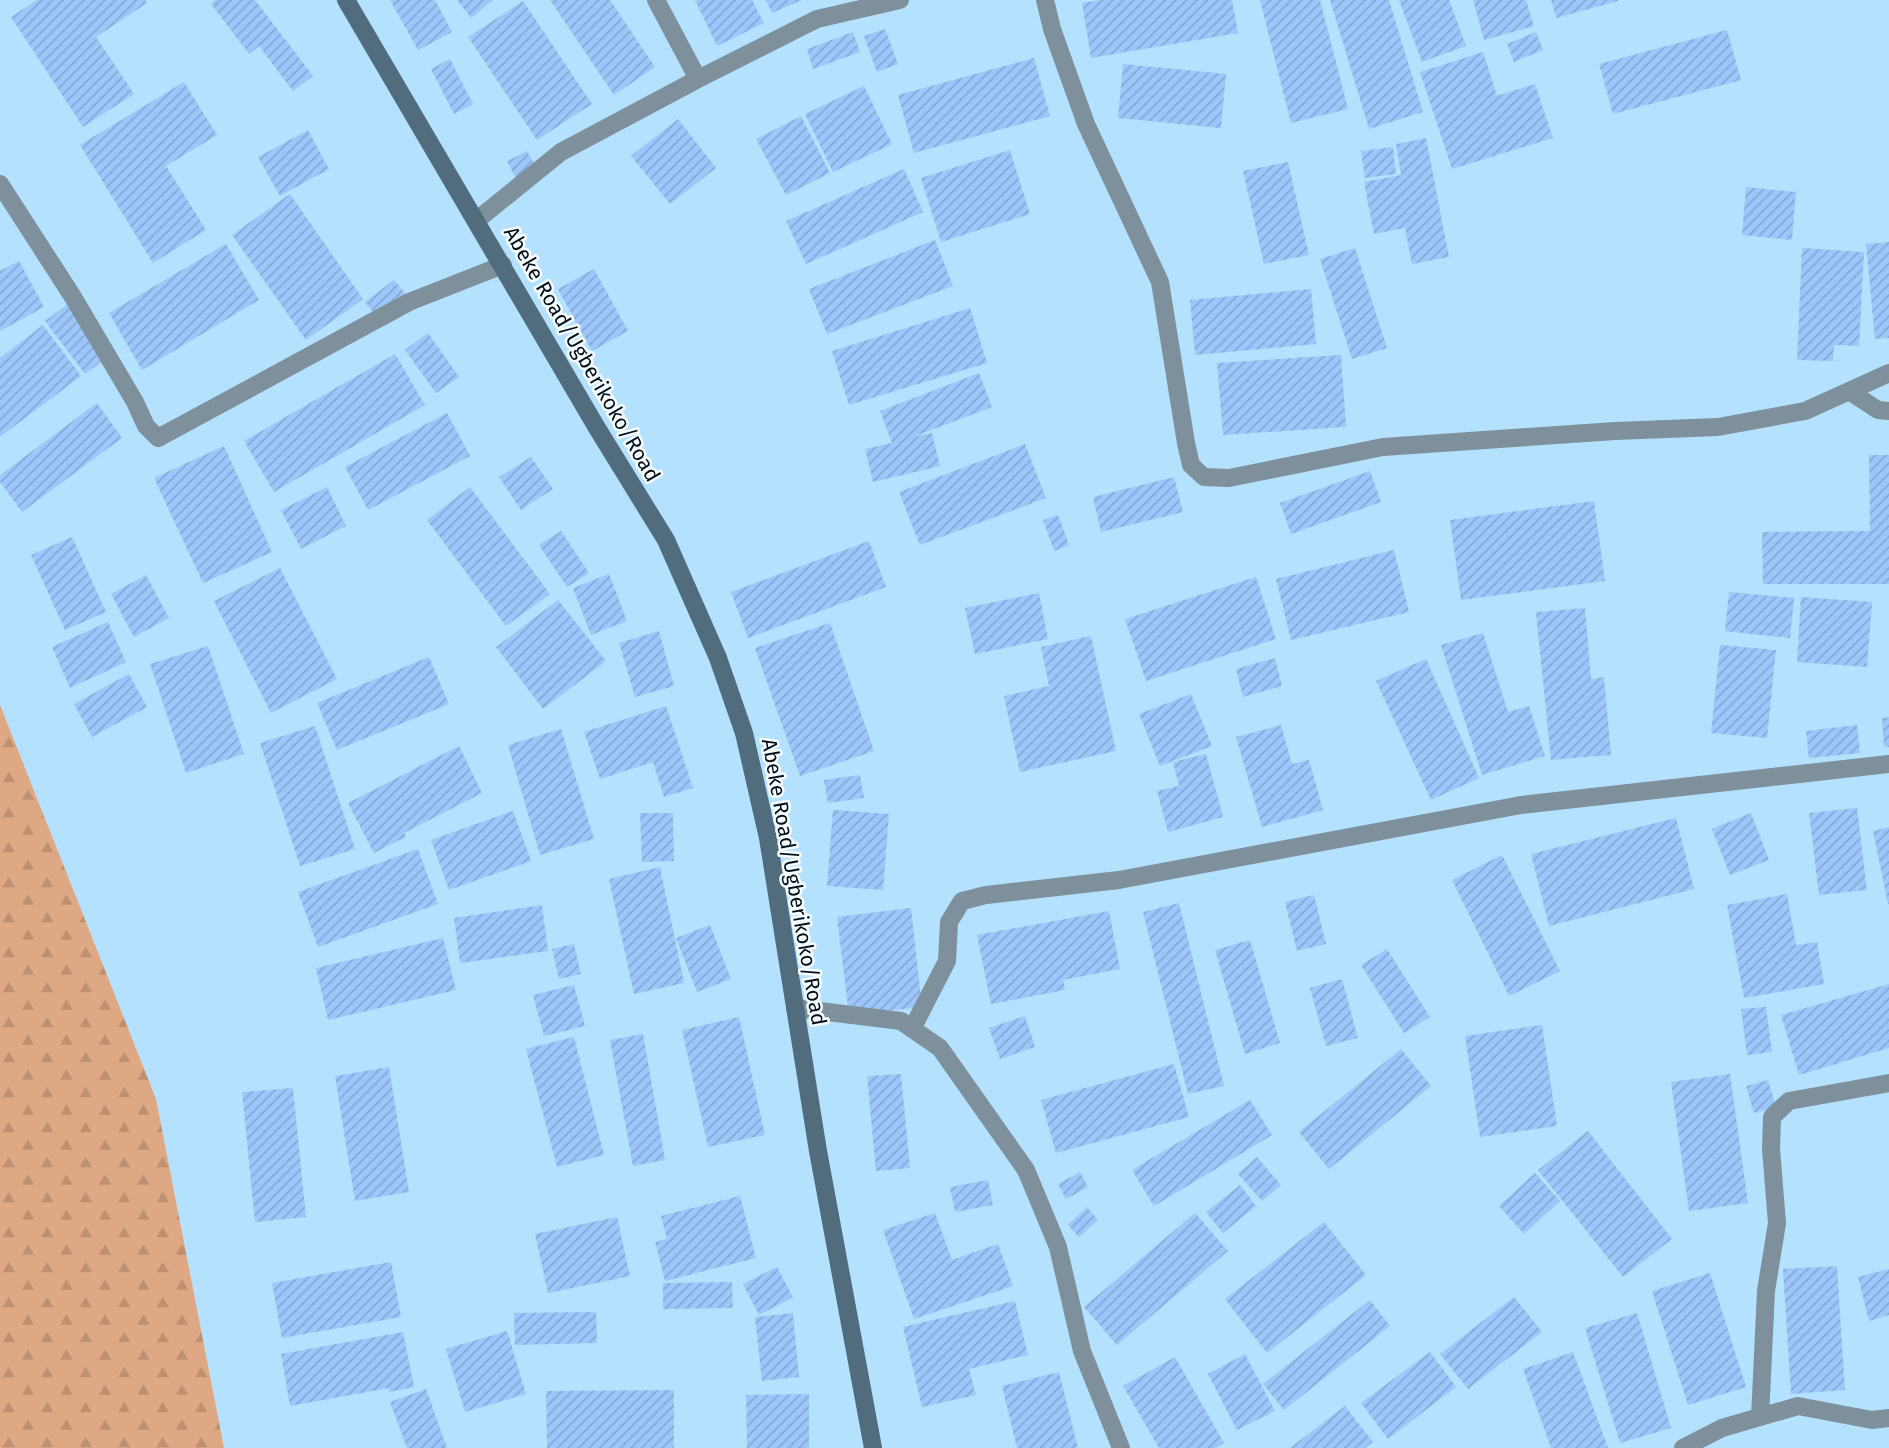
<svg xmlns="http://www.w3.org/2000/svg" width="1889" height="1448" viewBox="0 0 1889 1448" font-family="'Fira Sans',sans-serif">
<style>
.forest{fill:url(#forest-firs)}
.building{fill:url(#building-hatch)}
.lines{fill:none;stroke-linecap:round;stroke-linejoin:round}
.street{stroke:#7d909b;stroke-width:18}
.secondary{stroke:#516c7d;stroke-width:18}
.labels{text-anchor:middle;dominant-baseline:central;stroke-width:5;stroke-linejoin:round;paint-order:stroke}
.street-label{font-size:21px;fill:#02101a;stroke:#f7fcff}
</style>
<defs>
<pattern id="forest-firs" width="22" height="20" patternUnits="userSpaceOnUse" patternTransform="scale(1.75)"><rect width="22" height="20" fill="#dfa884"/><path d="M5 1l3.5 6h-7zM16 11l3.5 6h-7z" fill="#be9071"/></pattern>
<pattern id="building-hatch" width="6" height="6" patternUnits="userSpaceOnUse" patternTransform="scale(1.75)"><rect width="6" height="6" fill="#9dc6fa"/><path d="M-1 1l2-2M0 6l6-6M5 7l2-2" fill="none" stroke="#86a9d6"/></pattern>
</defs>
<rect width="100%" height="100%" fill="#b4e1fd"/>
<path class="forest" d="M0 705 156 1099 224 1448H0Z"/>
<path class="building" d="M37 0H145L147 3 96 37 134 94 83 127 11 17Z
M216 0H255L313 76 293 91 259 46 249 54 211 4Z
M390 0H435L452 32 418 50Z
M457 0H493L471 18Z
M550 0H610L655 67 614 95Z
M695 0H752L764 23 717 46Z
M766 0H802L772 13Z
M1101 0H1232L1238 33 1091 58 1082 3Z
M1260 0H1320L1348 109 1291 123Z
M1330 0H1389L1423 112 1369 129Z
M1399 0H1449L1466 46 1422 62Z
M1473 0H1526L1534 26 1484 40Z
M1551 0H1618V1L1556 18Z
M523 1 592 104 537 140 468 37Z
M885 29 898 64 877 72 864 36Z
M1727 30 1741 80 1613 114 1599 64Z
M853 32 860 52 813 69 807 49Z
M1536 32 1543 50 1514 62 1507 44Z
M1483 52 1497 96 1535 84 1553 138 1452 169 1420 72Z
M1034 58 1050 116 914 153 898 95Z
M450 59 473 104 454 114 431 69Z
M1123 64 1226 74 1221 128 1118 118Z
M184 82 217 135 166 166 206 230 153 263 80 145Z
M864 86 892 144 833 172 805 114Z
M801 116 830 173 786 195 756 139Z
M678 119 716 168 670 204 631 156Z
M308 130 329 169 280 196 258 157Z
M1426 138 1449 257 1412 264 1405 228 1374 234 1364 182 1401 175 1396 144Z
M1393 147 1396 174 1365 178 1361 151Z
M1010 150 1030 214 941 242 921 178Z
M527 151 536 167 515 177 507 161Z
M1288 162 1309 255 1264 264 1243 171Z
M904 169 923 212 806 264 786 221Z
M1746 187 1796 192 1792 240 1742 235Z
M290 194 363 299 306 340 232 235Z
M935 240 953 286 827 334 809 289Z
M1889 242V338L1875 339 1866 244Z
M226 244 259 300 142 370 109 313Z
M1355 248 1387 348 1352 359 1320 259Z
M1802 248 1864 252 1859 346 1834 345 1833 361 1797 360Z
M19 261 44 307 0 331V271Z
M594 269 628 331 592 351 558 289Z
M394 280 409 298 380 321 365 302Z
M1311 289 1316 344 1195 355 1190 300Z
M69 303 109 356 85 374 45 321Z
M970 308 987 363 849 405 832 351Z
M43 325 81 376 0 437V358Z
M428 333 459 377 436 393 405 350Z
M395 354 425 405 274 492 244 441Z
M1341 355 1346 427 1223 435 1217 363Z
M979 373 992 407 913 437 932 433 940 466 873 482 865 449 892 443 880 411Z
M97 403 122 438 22 512 0 482V475Z
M447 413 470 456 368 510 345 467Z
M1025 444 1046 498 920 545 899 492Z
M224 446 272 552 203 583 154 478Z
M1869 455H1889V584H1763L1762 532 1870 531Z
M531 457 553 489 521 510 499 477Z
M1370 471 1381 502 1291 534 1280 503Z
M1174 477 1183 512 1101 532 1093 497Z
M327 487 346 526 301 549 281 510Z
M470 487 550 594 506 626 427 520Z
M1594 501 1605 581 1461 600 1450 520Z
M1058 515 1069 545 1054 551 1043 520Z
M561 531 589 573 567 587 539 545Z
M72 537 106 612 65 630 31 555Z
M869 541 886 587 748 638 731 592Z
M1394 550 1409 612 1291 640 1276 579Z
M280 568 337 679 271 713 214 601Z
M609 574 627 621 591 635 573 588Z
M146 575 169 618 134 637 111 594Z
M1256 577 1276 639 1146 681 1125 619Z
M1729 592 1794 598 1790 638 1725 631Z
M1039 593 1048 639 975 654 965 608Z
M1801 597 1872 602 1867 667 1797 662Z
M558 600 606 661 543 709 496 647Z
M1585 608 1591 679 1604 677 1611 755 1551 760 1536 612Z
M108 622 126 662 70 688 52 647Z
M830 623 874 751 800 776 755 648Z
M659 631 674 686 635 697 619 643Z
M1483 633 1508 712 1529 706 1545 756 1482 775 1441 645Z
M1091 636 1116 751 1020 772 1004 696 1049 686 1041 647Z
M1720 645 1776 650 1767 738 1711 733Z
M208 646 244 754 186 773 150 664Z
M429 657 449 704 337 750 317 703Z
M1275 658 1282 686 1243 697 1236 669Z
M1426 659 1479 778 1431 800 1376 681Z
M129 674 147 707 92 737 74 704Z
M1191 694 1212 746 1160 766 1139 714Z
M666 706 693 788 664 797 653 762 600 779 584 732Z
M1889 717V747H1884L1882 718Z
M1281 725 1292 764 1309 760 1323 810 1262 827 1236 737Z
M1857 725 1860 753 1809 758 1806 731Z
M315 726 355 849 300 866 260 743Z
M561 729 594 839 540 855 508 745Z
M459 746 482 793 404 833 406 837 374 853 348 803Z
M1206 754 1223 817 1168 832 1157 791 1179 786 1173 762Z
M860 775 864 798 828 803 824 780Z
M1857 808 1867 890 1819 895 1809 813Z
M833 810 889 814 883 890 827 886Z
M513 811 531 861 449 890 431 840Z
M640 813H673L674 861 642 862Z
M1751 813 1769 860 1730 875 1712 829Z
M1676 818 1694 889 1549 926 1531 854Z
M1889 827V904H1888L1873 831Z
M418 849 438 904 318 947 298 892Z
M1502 855 1560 971 1509 996 1452 880Z
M660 867 684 983 634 994 609 879Z
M1787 894 1796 945 1817 942 1824 984 1744 998 1727 905Z
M1314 895 1326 944 1297 951 1285 902Z
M1179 903 1224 1086 1188 1094 1143 912Z
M542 905 548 951 460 963 454 918Z
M911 908 922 1007 849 1015 837 917Z
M1109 911 1120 969 1063 980 1065 990 991 1004 977 935Z
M710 925 731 979 697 992 676 938Z
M443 938 456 990 328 1020 316 968Z
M1250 940 1280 1043 1245 1054 1215 950Z
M574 944 581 974 559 979 552 949Z
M1387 949 1430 1017 1404 1033 1361 965Z
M1342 979 1358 1038 1326 1046 1310 988Z
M1889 984V1048L1799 1075 1781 1015Z
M574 985 585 1026 544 1036 533 995Z
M1766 1007 1772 1052 1747 1055 1741 1009Z
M1025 1016 1035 1047 1000 1059 989 1028Z
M739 1017 765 1135 708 1147 682 1030Z
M1542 1025 1557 1126 1480 1137 1465 1036Z
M643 1034 665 1160 633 1166 610 1040Z
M574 1037 604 1155 557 1167 526 1049Z
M1401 1049 1431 1086 1329 1169 1299 1132Z
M1174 1064 1189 1117 1056 1153 1041 1100Z
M389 1067 409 1192 355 1201 335 1076Z
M901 1074 910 1168 876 1171 867 1076Z
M1730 1074 1748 1203 1689 1211 1671 1082Z
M1768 1080 1776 1107 1754 1113 1746 1086Z
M293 1088 306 1217 255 1222 242 1092Z
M1250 1100 1272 1135 1154 1206 1132 1170Z
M1588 1131 1672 1239 1623 1277 1538 1170Z
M1257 1157 1281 1185 1262 1201 1238 1174Z
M1080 1172 1088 1187 1066 1199 1058 1184Z
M1535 1173 1560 1201 1524 1234 1499 1206Z
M988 1180 993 1205 955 1212 950 1187Z
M1240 1185 1256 1206 1223 1233 1206 1212Z
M740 1196 756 1258 665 1281 655 1242 667 1239 661 1216Z
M1087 1207 1098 1220 1079 1237 1068 1225Z
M935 1213 952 1260 998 1244 1013 1286 914 1319 883 1230Z
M1195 1213 1228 1251 1117 1345 1084 1307Z
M617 1217 630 1276 548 1293 535 1234Z
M1324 1222 1366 1275 1267 1353 1225 1299Z
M391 1262 401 1317 282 1338 272 1283Z
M1837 1266 1845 1390 1791 1394 1783 1269Z
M777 1267 793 1297 759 1315 743 1284Z
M1889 1269V1315L1869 1321 1858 1277Z
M1710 1273 1746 1387 1688 1405 1652 1291Z
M732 1282 733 1308 663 1309V1283Z
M1514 1297 1542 1332 1468 1389 1440 1354Z
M1370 1300 1390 1326 1284 1410 1263 1384Z
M1015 1301 1028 1355 969 1369 976 1395 922 1407 903 1327Z
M596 1312 597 1343 515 1345 514 1313Z
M793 1313 799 1377 762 1381 755 1317Z
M1637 1313 1671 1428 1620 1443 1585 1328Z
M507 1331 526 1394 465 1412 446 1349Z
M403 1332 414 1387 389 1392V1388L290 1406 281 1354Z
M1430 1352 1456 1387 1388 1439 1361 1403Z
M1573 1352 1608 1448H1551L1523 1369Z
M1245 1354 1275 1411 1237 1430 1208 1374Z
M1175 1357 1224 1443 1216 1448H1159L1123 1386Z
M1059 1372 1078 1448H1017L1002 1386Z
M426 1389 447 1448H407L390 1402Z
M674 1390V1448H547L546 1391Z
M809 1394V1448H747L746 1395Z
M1345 1406 1373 1442 1365 1448H1290Z"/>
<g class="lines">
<path class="street" d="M656 0 698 79
M1045 0 1052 29 1086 124 1160 282 1186 443 1191 465 1204 477 1229 478 1383 447 1615 431 1718 427 1805 411 1889 373
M0 184 73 297 135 402 146 426 158 438 409 302 503 265
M477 220 561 152 698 79 817 19 900 0
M1849 391 1878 410 1889 411
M795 1008 901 1021 940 1048 1026 1170 1058 1247 1082 1351 1121 1448
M912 1029 947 961 949 922 962 901 986 895 1119 880 1521 805 1889 764
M1760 1417 1766 1291 1777 1223 1771 1149 1772 1117 1789 1101 1889 1083
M1683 1448 1722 1428 1798 1406 1872 1420 1889 1418"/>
<path class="secondary" d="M346 0 597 428 666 540 718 658 744 733 768 838 818 1151 873 1448"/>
</g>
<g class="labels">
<g class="street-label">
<text transform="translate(582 354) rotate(60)">Abeke Road/Ugberikoko/Road</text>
<text transform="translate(794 882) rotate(80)">Abeke Road/Ugberikoko/Road</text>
</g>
</g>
</svg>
